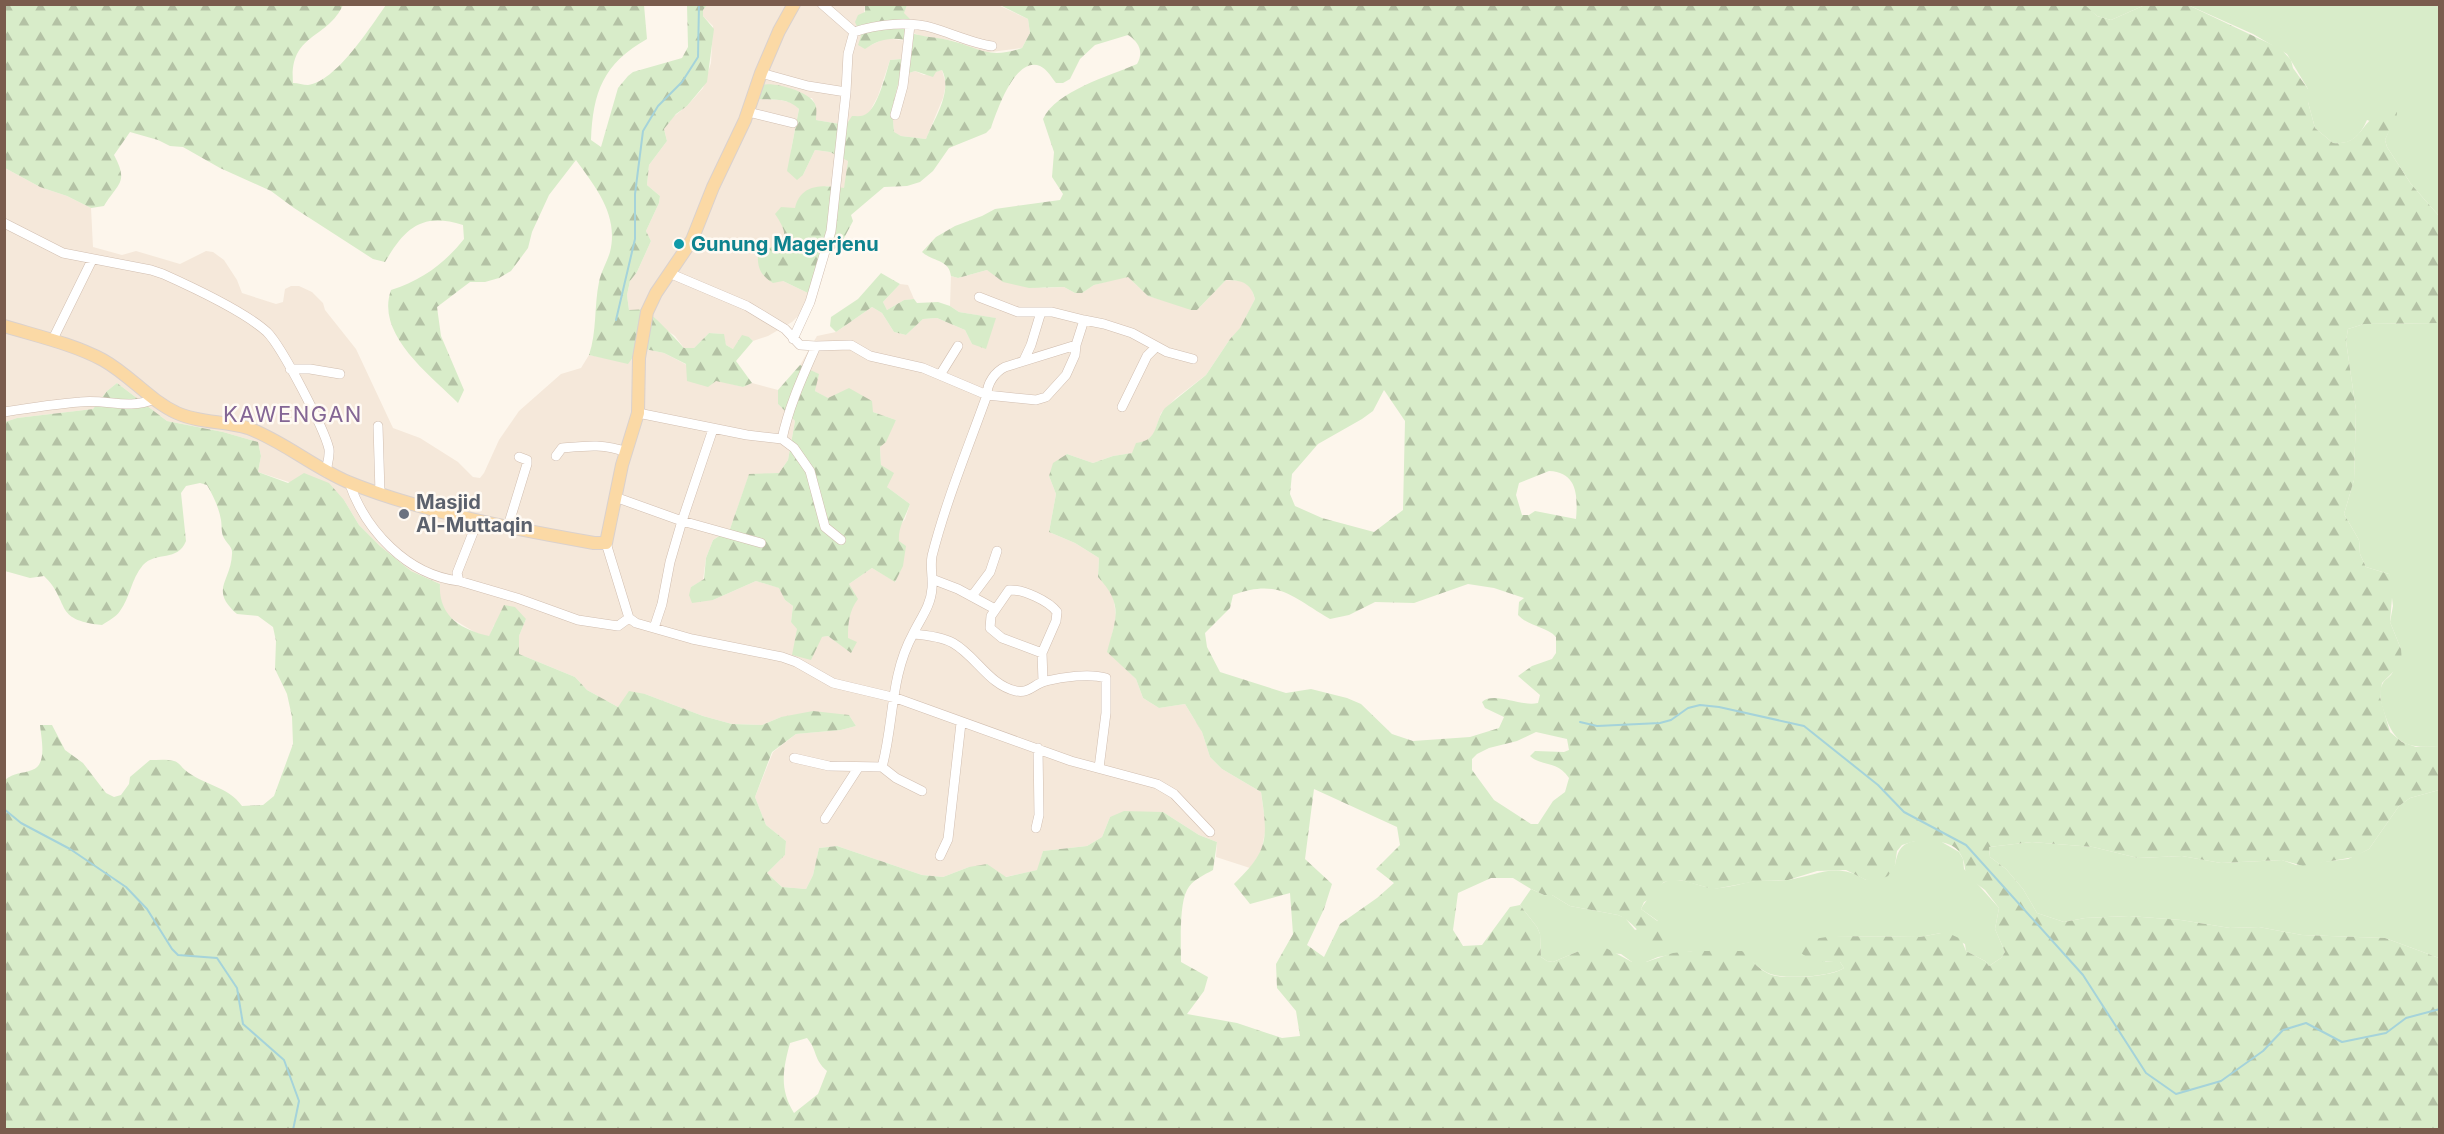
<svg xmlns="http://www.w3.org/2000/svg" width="2444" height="1134" viewBox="0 0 2444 1134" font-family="Inter,sans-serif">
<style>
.residential{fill:#f5e8da}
.grass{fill:#d8ecc9}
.forest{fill:url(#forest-firs);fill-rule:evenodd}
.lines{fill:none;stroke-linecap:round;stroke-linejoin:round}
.stream{stroke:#a5d3da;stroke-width:2}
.minor-casing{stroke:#d1beb0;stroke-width:10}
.major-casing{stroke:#dad1cd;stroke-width:14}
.minor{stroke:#fff;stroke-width:9}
.major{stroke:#fbd9a5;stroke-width:12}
.culture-dot{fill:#0f9aa8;stroke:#fffaf3;stroke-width:2}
.worship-dot{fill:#6b7280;stroke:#fffaf3;stroke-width:2}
.labels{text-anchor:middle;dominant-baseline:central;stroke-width:5;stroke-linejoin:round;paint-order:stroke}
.culture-label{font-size:20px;font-weight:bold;fill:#0d838f;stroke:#fffaf3;text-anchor:start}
.worship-label{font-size:20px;font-weight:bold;fill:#5b616d;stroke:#fffaf3;text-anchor:start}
.quarter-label{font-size:22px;letter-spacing:1.5px;fill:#846695;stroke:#fffaf3}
</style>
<defs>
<pattern id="forest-firs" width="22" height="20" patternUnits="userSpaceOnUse" patternTransform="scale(1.5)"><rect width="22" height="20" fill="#d8ecc9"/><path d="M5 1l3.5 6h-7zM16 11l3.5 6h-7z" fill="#b4c2a5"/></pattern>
</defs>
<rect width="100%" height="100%" fill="#fdf6ec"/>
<path class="residential" d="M707 5H865L861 36 865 48 886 38 913 42 911 54 901 59 890 60 878 96 869 113 846 125 816 120V106L812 98 758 99 780 100 793 103 799 109 791 150 803 175 815 150 830 152 848 160 847 175 844 189 826 186 795 208 783 240 772 247 783 281 810 294 803 311 792 322 768 336 753 341 749 337 733 349 726 345 723 334 709 333 694 348H684L675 336 659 325 651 314 645 310H629L627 295 630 281 637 272 651 241 646 231 659 203 660 196 647 185 649 165 667 141 664 129 673 117 687 106 703 88 711 63 713 26 703 16V10Z
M907 5H998L1028 19 1030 33 1022 48 983 53 955 41 921 36 911 32 903 13Z
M942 70 946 84 943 98 926 139 901 136 894 133 892 109 900 76 915 71 924 75Z
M5 168 40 187 67 196 91 208 93 247 122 255 136 251 180 264 206 251 213 252 224 260 237 280 242 293 276 304 283 302 285 289 291 286H299L312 292 323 303 325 310 356 349 393 428 420 438 458 462 473 477 480 478 484 473 499 440 519 411 561 374 581 368 589 355 611 359 640 348 664 353 716 380 743 387 752 383 778 390V404L795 421 788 460 779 473 749 475 730 529 713 540 706 558 703 580 691 587 713 600 756 581 780 588 785 600 793 606 791 622 822 637 828 636 851 652 847 638 850 609 849 584 872 568 896 582 898 528 905 519 910 504 887 487 881 465 880 447 896 420 873 412 849 389 829 399 815 391 818 374 800 365 817 336 836 332 872 307 882 313 894 332 906 335 923 319 937 318 965 330 972 344 995 318 959 312 950 306 951 276 958 278 987 270 993 272 997 278 1043 288 1064 287 1075 293H1082L1094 285 1127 276 1148 296 1197 310 1226 280 1241 281 1250 285 1255 299 1240 329 1230 339 1206 375 1176 398 1161 413 1154 434 1133 453 1113 456 1093 463 1067 454 1049 476 1056 494 1049 532 1075 543 1099 558 1098 577 1113 593 1116 617 1108 652 1136 679 1143 698 1159 708 1185 704 1202 732 1210 757 1222 769 1261 792 1266 828 1261 852 1250 868 1216 857 1217 842 1199 835 1163 812 1110 817 1102 837 1087 846 1043 851 1038 870 1005 877 969 867 943 877 922 875 837 846 819 848 813 875 806 889 782 887 767 873 785 855 786 841 766 825 755 797 773 752 796 734 841 730 856 726 849 715 781 717 762 725 732 724 703 716 645 694 618 707 587 690 575 677 519 654V636L526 619 494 625 489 637 476 633 446 615 439 595 440 584 411 571 380 546 359 525 344 500 258 472 261 456 258 442 223 432 167 421 117 383 107 391 93 409 17 418 5 422Z
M900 284 908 285 914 299 904 300 887 310 883 302Z"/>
<path class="grass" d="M2084 5H2145L2111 20 2097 16Z
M2188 5H2439V216L2411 184 2387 147 2385 140 2390 128 2367 120C2360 136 2351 145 2333 143L2315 128 2308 102V89L2287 54 2253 34Z
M2439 323V746C2406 749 2394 744 2384 712 2381 703 2378 694 2382 685 2384 680 2388 678 2391 675 2396 668 2398 657 2401 649L2390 622 2393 606 2389 574 2366 567 2360 554 2359 540 2344 514 2354 480 2356 410 2346 341 2348 329 2364 324Z
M2439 790V958L2385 938 2302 935 2259 927 2230 928 2181 920 2129 916 2085 918 2064 922 2037 913 2023 889 2006 869 1990 857 1989 847 2032 842 2093 847 2138 858 2182 856 2221 863 2282 860 2296 865 2348 859 2369 849 2399 806 2410 798Z
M1915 841H1940L1959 852 1963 859 1964 869 1999 908 1995 929 2005 952 2001 958 1989 966 1985 961 1966 951 1965 944 1941 933 1920 937 1834 936 1825 962H1840L1844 968C1830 977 1783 980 1768 973 1758 968 1750 960 1742 951H1693L1658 957 1646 962H1632L1621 954 1579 951 1553 962 1547 961 1541 957 1540 934 1537 927 1520 905 1531 889 1544 895H1552L1570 906 1618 915 1625 918 1635 930 1658 921 1641 909C1643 904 1660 884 1665 882 1684 875 1700 890 1719 888 1731 887 1743 883 1755 881 1765 880 1776 881 1787 880 1819 876 1834 861 1866 880L1895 865C1898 851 1900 844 1915 841Z"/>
<path class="forest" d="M998 4H2084L2097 16 2111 20 2145 5H2188L2281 49 2291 60 2293 68 2308 89V102L2315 128 2333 143C2368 147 2358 109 2397 112L2396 125 2390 129 2385 140 2387 147 2411 184 2439 216V323L2364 324 2348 329 2346 341 2356 410 2354 480 2344 514 2359 540 2360 554 2366 567 2389 574 2393 585 2390 622 2401 649 2402 663 2382 683 2380 697 2390 732 2402 742 2416 747 2439 746V790L2410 798 2399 806 2369 849 2354 857 2303 866 2281 860 2221 863 2182 856 2138 858 2093 847 2032 842 1989 847 1990 857 2006 869 2023 889 2037 913 2064 922 2085 918 2129 916 2181 920 2230 928 2259 927 2302 935 2385 938 2439 958V1129H5V780C14 772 22 774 32 770 48 765 41 737 40 725H52L65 750 83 763 106 793 114 797 121 795 129 784 130 777 150 760C158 760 167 759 174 761 180 763 181 767 185 770 203 785 228 786 242 806L263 805 274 796 293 744 292 717 287 694 275 669 276 641 273 627 258 616 237 614C209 589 231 582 232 554 233 547 227 544 224 538 221 533 222 526 221 520 219 508 213 495 207 485L200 483 186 486 181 493 186 541C178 562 156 551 143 565 131 579 130 598 120 611 116 617 108 621 102 625 52 620 71 602 44 576L30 578 5 571V422L17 418 93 409 107 391 117 383 167 421 223 432 258 442 261 456 258 472 288 483 304 473 329 483 344 500 359 525 380 546 411 571 440 584C438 616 461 630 489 636L504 605 515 607 526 619 519 636V654L575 677 587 690 618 707 629 691 645 694 703 716 732 724 762 725 781 717 813 711 849 715 856 726 841 730 796 734 772 752 755 797 766 825 786 841 785 855 767 873 782 887 806 889 813 875 819 848 837 846 922 875 943 877 969 867 987 864 1006 877 1037 870 1043 851 1087 846 1102 837 1110 817 1124 811 1163 812 1199 835 1217 842 1213 870C1204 875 1192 880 1187 890 1179 905 1181 944 1181 962L1208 977 1204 991 1187 1014 1237 1023 1282 1038 1300 1036 1296 1011 1277 988 1276 964 1293 934 1290 893 1250 904 1234 884C1269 850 1268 839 1261 792L1222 769 1210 757 1202 732 1185 704 1159 708 1143 698 1136 679 1107 652C1116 618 1124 605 1098 577L1099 558 1075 543 1049 532 1056 494 1049 476 1053 463 1067 454 1093 463 1113 456 1132 453 1136 443C1160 440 1153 423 1165 408L1206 375 1230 339 1240 328 1255 299C1251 283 1242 280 1226 280L1197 310H1191L1148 296 1128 277 1094 285 1082 293H1075L1064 287 1029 288 1003 282 987 270 958 278 951 276C949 259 933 262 922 252L936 237 955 226 982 216 995 209 1060 200 1063 194 1052 177 1054 152 1043 119C1056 91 1109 76 1137 64 1144 52 1139 42 1128 35L1095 45 1080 59 1070 79 1063 83H1056C1052 78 1047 69 1040 66 1015 56 997 111 991 128L986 133 949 148 933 171 920 182 907 186 884 187 851 215 853 221 843 240 819 265 810 294 783 281 773 283C760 275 757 267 758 252 785 243 792 239 775 214L781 207 795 208C801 183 823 185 844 188L848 161 830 152 815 150 803 175 797 180 787 171 799 109C787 97 773 100 758 99L759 86C770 80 806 91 813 101 818 106 816 113 816 120L846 125 852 116C857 116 862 117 866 114 878 107 886 73 890 60L901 59 911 54 913 42C895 36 880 38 865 49L858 45 861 36 855 22 858 15 865 12V5H907L904 13 910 19 911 33C923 37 936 37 948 40 979 47 987 60 1022 48L1030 33 1028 19ZM942 70C953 92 934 119 926 139L901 136 894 132 892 109 900 76 915 71 933 77 936 72ZM1384 390 1405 421 1403 510 1374 532 1322 518 1295 506 1290 494 1292 474 1318 444 1362 419 1373 411ZM1549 471C1577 472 1578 495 1576 519L1535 511 1529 515H1522L1516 495 1519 483ZM1468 584 1494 588 1524 598 1519 602 1518 615C1529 627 1546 626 1556 637V653L1552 659 1532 666 1518 676 1540 695 1538 703C1520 707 1494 691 1482 702L1485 708 1504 717 1499 728 1470 737 1413 741 1392 734 1361 704 1347 698 1311 689 1286 693 1220 672 1207 647 1205 633 1230 608 1233 595C1279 578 1292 597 1330 619L1349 615 1375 602 1414 603ZM1536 732 1567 739 1569 750 1564 752 1535 751 1530 756C1542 767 1557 760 1569 778L1565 792 1553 801 1538 824H1531L1494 800 1472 770V759L1477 754 1489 748 1517 741ZM1314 789 1397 827 1400 845 1376 869 1394 883 1377 898 1340 924 1324 957 1307 945 1324 909 1332 884 1305 859ZM1915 841C1931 841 1955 839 1962 857 1965 863 1965 870 1966 876L1985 890 1999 908 1995 929 2005 952 2001 958 1989 966 1985 961 1966 951 1961 939 1948 933H1941L1920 937 1834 936 1806 940 1799 951C1810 962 1824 962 1840 962L1844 968C1832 977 1783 980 1769 974 1761 970 1752 963 1749 955L1742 951H1693L1673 953 1646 962H1632L1606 948 1579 951 1553 962 1547 961 1541 957 1540 934 1537 927 1520 905 1510 907 1482 945 1463 946 1453 930 1458 893 1491 878H1513L1531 889 1544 895H1552L1570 906 1618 915C1642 926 1642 948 1674 946L1677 940 1675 934 1641 909 1644 902 1650 899 1664 882 1680 880 1713 889 1720 888 1757 881 1788 880 1817 871 1846 870 1866 880 1881 879 1888 876 1895 865 1897 851 1902 845ZM807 1038C818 1051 813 1059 827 1071L818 1094 794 1113C779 1089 783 1069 790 1043Z
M5 5H343C327 40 289 33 293 83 298 83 303 85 308 85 336 82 371 26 386 5H644L647 39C603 64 593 92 591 140L601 147 618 88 628 76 633 72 682 58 688 47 687 5H707L703 10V16L714 29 707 82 687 106 676 114 664 129 667 141 649 165 647 185 660 196 659 203 646 231 651 241 637 272 630 281 627 295 629 310C634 310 640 309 644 310 651 312 678 341 684 348H694L709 333 724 334 726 345 733 349 742 335 749 337 753 341 736 361 752 383 743 387 716 381 708 387 687 381 686 364 664 353 640 348 628 364 589 355C597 332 594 306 599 282 601 272 607 262 610 252 619 215 596 188 576 160L549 195 532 232 528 248 511 271 499 278 485 282H470L437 307 441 336 464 390 458 403C431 375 375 335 391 290 422 280 444 264 464 239L463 225C422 212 405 228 385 262L373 259 294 208 271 191 220 168 183 147 170 146 158 140 130 132 114 155C129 183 118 183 104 206L91 208 67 196 40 187 5 168Z
M881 273 900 284 883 302 887 310 904 300 914 299 917 303 938 302 950 306 959 312 996 318 986 349 972 344 965 330 937 318 923 319 906 335 894 332 882 313 872 307 836 332 830 326 831 317 858 299Z
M800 365 819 374 815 391 828 398 849 388 872 401 873 412 896 420 886 442 880 447 881 465 894 473 887 487 910 504C905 518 898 527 899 541L906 546 903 566 895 582 872 568 849 584 858 599C849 611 848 623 848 638L857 642 851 653 828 636 822 637 811 660 792 655 797 629 791 622 793 606 785 600 779 588 756 581 713 600 692 603 689 595 691 587 704 579 706 558 713 540 730 529 749 474 779 473 788 460 795 421 778 404V390Z"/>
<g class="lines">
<path class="stream" d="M616 320 635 239V194L643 131 658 106 682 82 698 57 699 4
M1580 722 1597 726 1660 723 1671 720 1688 708 1700 705 1719 707 1804 726 1878 785 1904 812 1966 845 2083 975 2146 1073 2176 1094 2221 1081 2263 1051 2283 1030 2306 1023 2342 1042 2386 1033 2406 1018 2440 1009
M4 809 21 823 70 849 126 887 147 909 172 949 178 955 217 958 237 988 243 1024 284 1060 299 1101 293 1130"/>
<g class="minor-casing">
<path id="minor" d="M822 4 854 32
M761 73 808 86 846 92 848 54 854 32C877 24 909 21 933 28 953 34 972 43 992 46
M748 112 793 123
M895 115 903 86 910 25
M4 223 63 253 151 270 163 274C192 287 244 311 267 332 282 347 324 428 329 449 330 457 327 464 326 472
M669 273 747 306 785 329 800 345 816 346 851 345 870 356 923 368 987 395 1036 400 1046 397 1066 375 1075 355 1076 345 1005 367C995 372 987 383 987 395 968 448 946 501 932 556 930 567 933 577 932 588 931 606 920 619 913 634 926 635 942 637 953 643 976 656 989 685 1016 691 1029 694 1035 683 1046 681 1062 677 1090 673 1106 678V713L1099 768
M979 297 1018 312H1041
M1084 320 1104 324 1132 333 1167 352 1193 359
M793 339 810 302 831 231 846 92
M52 341 92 260
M1024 360 1031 345 1041 312H1052L1084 320 1076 345
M290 369H310L340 374
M940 375 958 346
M1122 407 1147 356 1156 347
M4 412C29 408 55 404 80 402 108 399 127 410 155 399
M638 413 747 435 782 439 794 448 810 471 825 527 841 540
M378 426 380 493
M782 439C789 406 802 378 816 346
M556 456 562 448C584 446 604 443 626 452
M349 482C365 530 407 575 459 581
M615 497 682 521 713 429
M478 520 457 573 459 581 517 598 578 620 618 626 629 618
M508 526 527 464V460L519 457
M606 543 629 618 636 623 692 639 782 657 796 662 833 683 896 698 1071 761 1157 784 1174 794 1210 832
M932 579 958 589 995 609
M972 596 990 572 997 551
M654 628 662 604 670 562 682 521 761 543
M1042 653 1002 638 990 628 991 616 1009 590C1023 589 1049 601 1057 612L1056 621 1042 653 1043 681
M794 758 829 766 882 767 896 778 922 791
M882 767C894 723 890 676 913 634
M825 819 858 768
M1036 828 1039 815 1038 748
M940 856 948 839 961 723"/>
</g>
<g class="major-casing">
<path id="major" d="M4 326C37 336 73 344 103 360 130 375 149 400 177 413 199 423 225 421 248 428 283 441 313 467 348 482 421 512 515 529 594 543H606L622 465 638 413 639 358 647 312 656 293 692 240 713 187 745 120 761 73 779 31 794 4"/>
</g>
<use href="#minor" class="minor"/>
<use href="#major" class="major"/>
</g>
<circle class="culture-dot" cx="679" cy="244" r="6"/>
<circle class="worship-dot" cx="404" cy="514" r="6"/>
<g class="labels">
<g class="culture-label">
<text x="691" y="244">Gunung Magerjenu</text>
</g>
<g class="worship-label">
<text x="416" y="502">Masjid<tspan x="416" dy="23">Al-Muttaqin</tspan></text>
</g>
<g class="quarter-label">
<text x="293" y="414">KAWENGAN</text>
</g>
</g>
<rect width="2444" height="1134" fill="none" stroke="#7a5c4d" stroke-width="12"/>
</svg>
